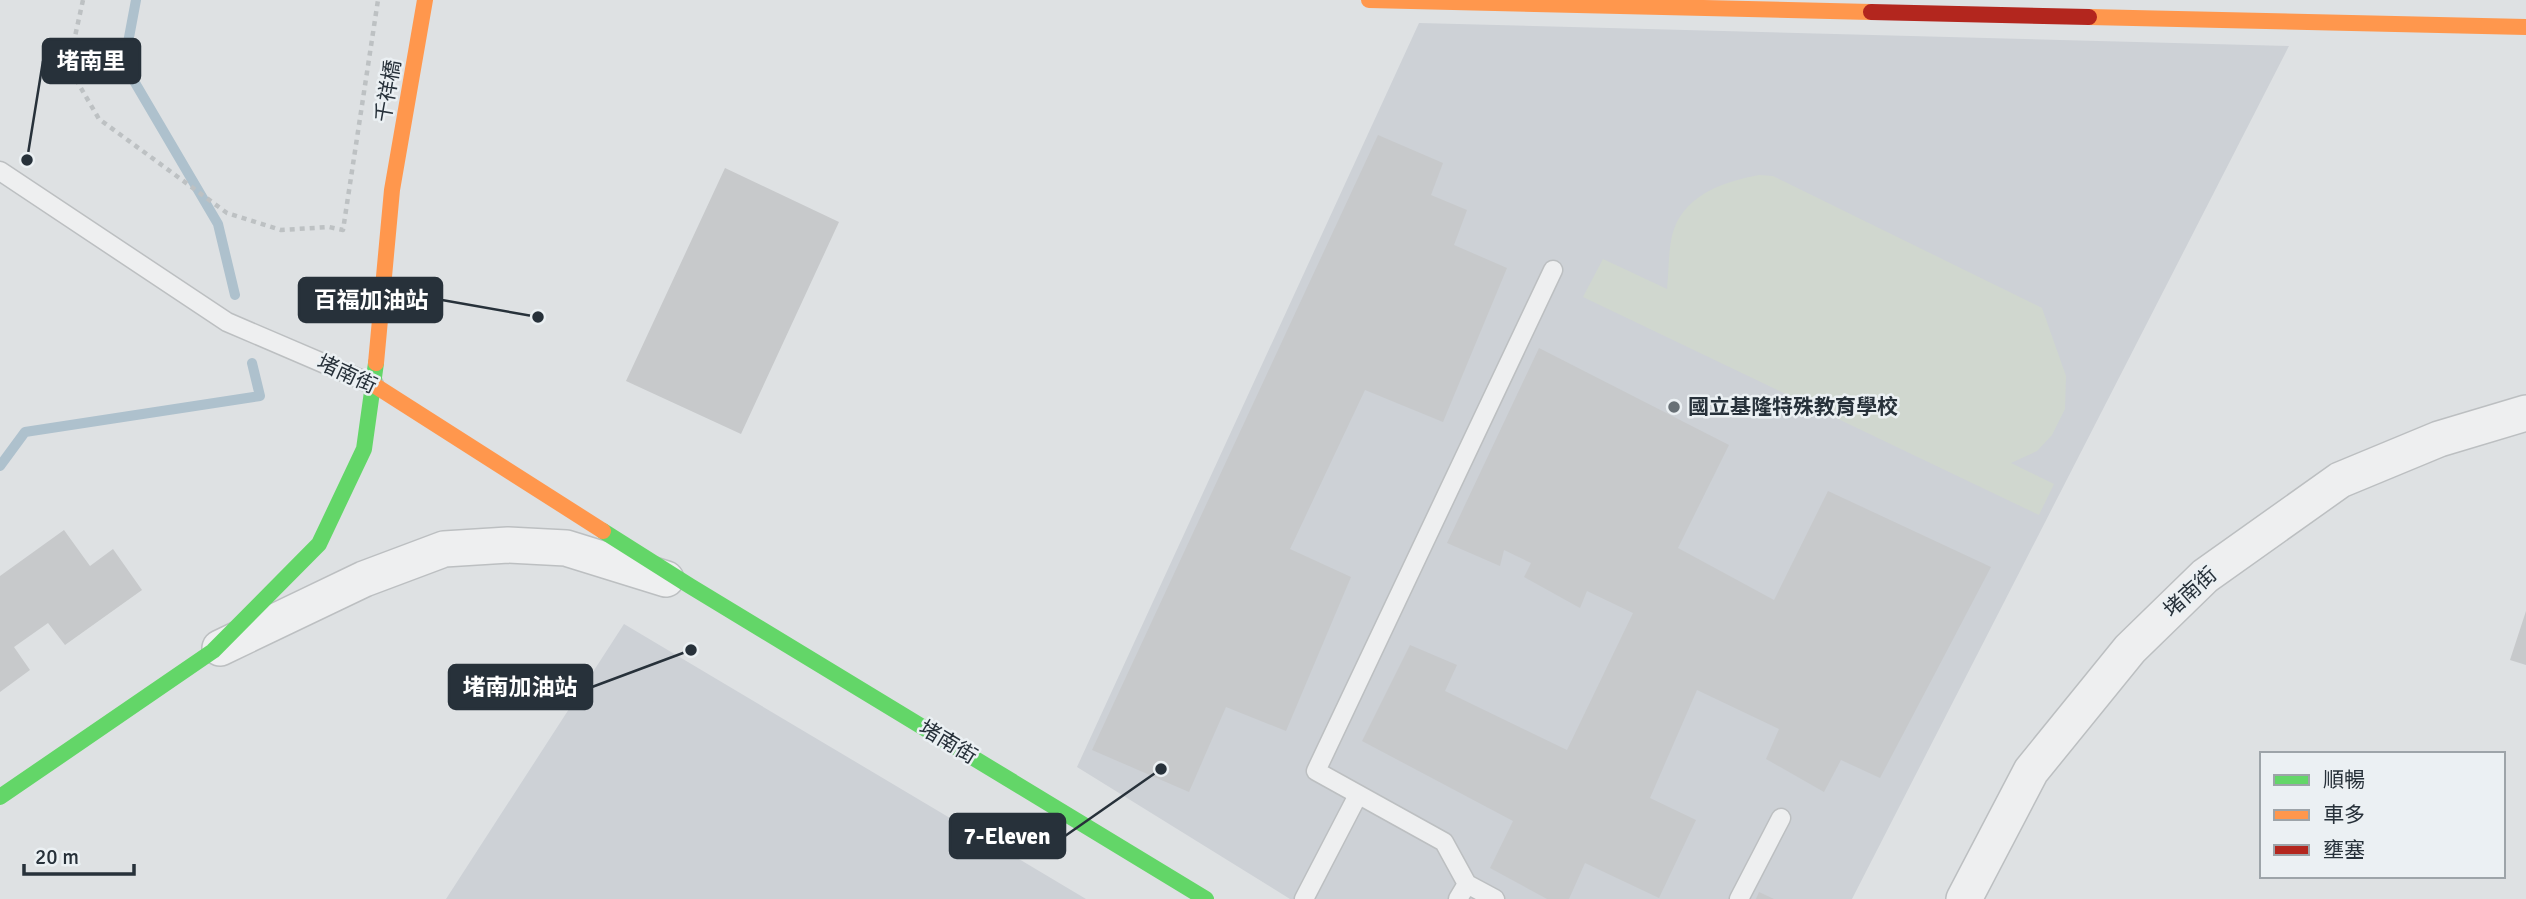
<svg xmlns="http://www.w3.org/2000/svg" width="2526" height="899" viewBox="0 0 2526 899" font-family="Signika,'Noto Sans TC',sans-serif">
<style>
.built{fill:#cdd1d6}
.green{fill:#d0d7cf}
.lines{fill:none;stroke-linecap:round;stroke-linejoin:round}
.stream{stroke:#aec1cd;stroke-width:10}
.building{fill:#c7c9cb}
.lane-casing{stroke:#bcbfc1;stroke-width:21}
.street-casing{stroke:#bcbfc1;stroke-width:38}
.path{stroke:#bdc1c3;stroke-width:4.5;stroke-dasharray:5 5;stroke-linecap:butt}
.lane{stroke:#eeeff0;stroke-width:18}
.street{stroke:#eeeff0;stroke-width:35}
.fast{stroke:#63d668;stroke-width:16}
.slow{stroke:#ff974d;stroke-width:16}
.jam{stroke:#b3261e;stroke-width:16}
.poi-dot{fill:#676f75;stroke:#ebf0f3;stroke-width:2.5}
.labels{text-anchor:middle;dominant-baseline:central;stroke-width:5;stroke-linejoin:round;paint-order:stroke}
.street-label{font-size:21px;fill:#27313a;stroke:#ebf0f3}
.poi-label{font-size:21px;font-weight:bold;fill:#27313a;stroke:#ebf0f3;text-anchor:start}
.leader{fill:none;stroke:#27313a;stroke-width:2.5}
.callout-dot{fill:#27313a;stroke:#ebf0f3;stroke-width:2.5}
.callout{fill:#27313a;stroke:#27313a;stroke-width:2.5}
.callout-label{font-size:23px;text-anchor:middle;font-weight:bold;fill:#fff}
</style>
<rect width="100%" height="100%" fill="#dee1e3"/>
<path class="built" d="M1419 23 2289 46 1852 899H1290L1077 767Z
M624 624 1086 899H446Z"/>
<path class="green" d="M1759 175 1773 176 2042 308 2066 376 2065 409 2052 435 2037 451 2011 463 2054 484 2039 515 1583 297 1603 259 1667 289C1669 272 1668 245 1674 229 1687 193 1727 181 1759 175Z"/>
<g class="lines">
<path class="stream" d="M136 0 124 64 218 224 235 295
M0 466 25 432 260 396 252 363"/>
</g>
<path class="building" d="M1378 135 1443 163 1431 195 1467 210 1454 245 1507 268 1443 422 1365 390 1290 549 1351 577 1286 731 1226 707 1189 792 1092 750Z
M725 168 839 222 741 434 626 381Z
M1539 348 1729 445 1678 548 1774 600 1828 491 1991 567 1880 778 1841 760 1824 792 1766 759 1779 729 1697 690 1650 798 1696 820 1659 898 1585 863 1569 899H1547L1490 868 1513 821 1362 741 1410 645 1457 665 1445 691 1567 750 1633 613 1587 591 1580 608 1524 577 1531 563 1504 550 1500 566 1447 543Z
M64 530 90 566 113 549 142 590 65 645 48 623 14 647 30 670 0 692V576Z
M2526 611V665L2510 660Z
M1759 892 1774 899H1756Z"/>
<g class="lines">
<g class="lane-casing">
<path id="lane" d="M0 171 227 322 374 385
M1467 884 1444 842 1316 771 1553 270
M1304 899 1358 795
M1458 899 1467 884 1495 899
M1739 899 1781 818"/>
</g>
<g class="street-casing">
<path id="street" d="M220 648 364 579 444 549 508 545 566 548 666 579
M1964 899 2031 771 2130 649 2205 576 2340 480 2439 439 2526 413"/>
</g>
<path class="path" d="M83 0 74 41 78 83 99 119 227 213 281 230 329 227 343 230 378 0"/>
<use href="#lane" class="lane"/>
<use href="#street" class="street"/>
<path class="fast" d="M603 531 690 586 1206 899
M0 797 213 651 319 544 364 449 376 363"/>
<path class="slow" d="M1369 0 1871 12
M2089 17 2526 27
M376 363 392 190 425 0
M374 385 603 531"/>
<path class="jam" d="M1871 12 2089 17"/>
</g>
<circle class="poi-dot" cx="1674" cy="407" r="7"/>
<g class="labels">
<g class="street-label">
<text transform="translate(388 91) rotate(-80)">千祥橋</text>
<text transform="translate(347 374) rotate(25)">堵南街</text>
<text transform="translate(2190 592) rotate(-42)">堵南街</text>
<text transform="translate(948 742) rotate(31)">堵南街</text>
</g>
<g class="poi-label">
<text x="1688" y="407">國立基隆特殊教育學校</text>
</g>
</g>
<path class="leader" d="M27 160L43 61M538 317L442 300M691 650L592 687M1161 769L1065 836"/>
<g class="callout-dot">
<circle cx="27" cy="160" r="7"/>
<circle cx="538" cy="317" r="7"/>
<circle cx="691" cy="650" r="7"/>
<circle cx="1161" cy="769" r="7"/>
</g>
<g class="callout">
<rect x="43" y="39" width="97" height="44" rx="7"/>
<rect x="299" y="278" width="143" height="44" rx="7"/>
<rect x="449" y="665" width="143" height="44" rx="7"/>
<rect x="950" y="814" width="115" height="44" rx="7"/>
</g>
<g class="callout-label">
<text x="91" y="69">堵南里</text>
<text x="371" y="308">百福加油站</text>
<text x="520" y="695">堵南加油站</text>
<text x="1007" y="844">7-Eleven</text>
</g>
<rect x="2260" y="752" width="245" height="126" fill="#ebf0f3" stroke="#9da4a9" stroke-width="2"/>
<rect x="2274" y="775" width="35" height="10" fill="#63d668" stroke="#9da4a9" stroke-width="2"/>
<text x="2323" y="787" font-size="21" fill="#27313a">順暢</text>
<rect x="2274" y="810" width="35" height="10" fill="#ff974d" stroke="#9da4a9" stroke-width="2"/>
<text x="2323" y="822" font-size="21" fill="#27313a">車多</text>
<rect x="2274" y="845" width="35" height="10" fill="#b3261e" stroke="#9da4a9" stroke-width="2"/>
<text x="2323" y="857" font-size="21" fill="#27313a">壅塞</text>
<path d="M24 864v10h110v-10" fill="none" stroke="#27313a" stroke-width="3.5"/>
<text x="35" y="864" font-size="21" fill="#27313a" stroke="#ebf0f3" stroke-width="5" paint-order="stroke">20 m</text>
</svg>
